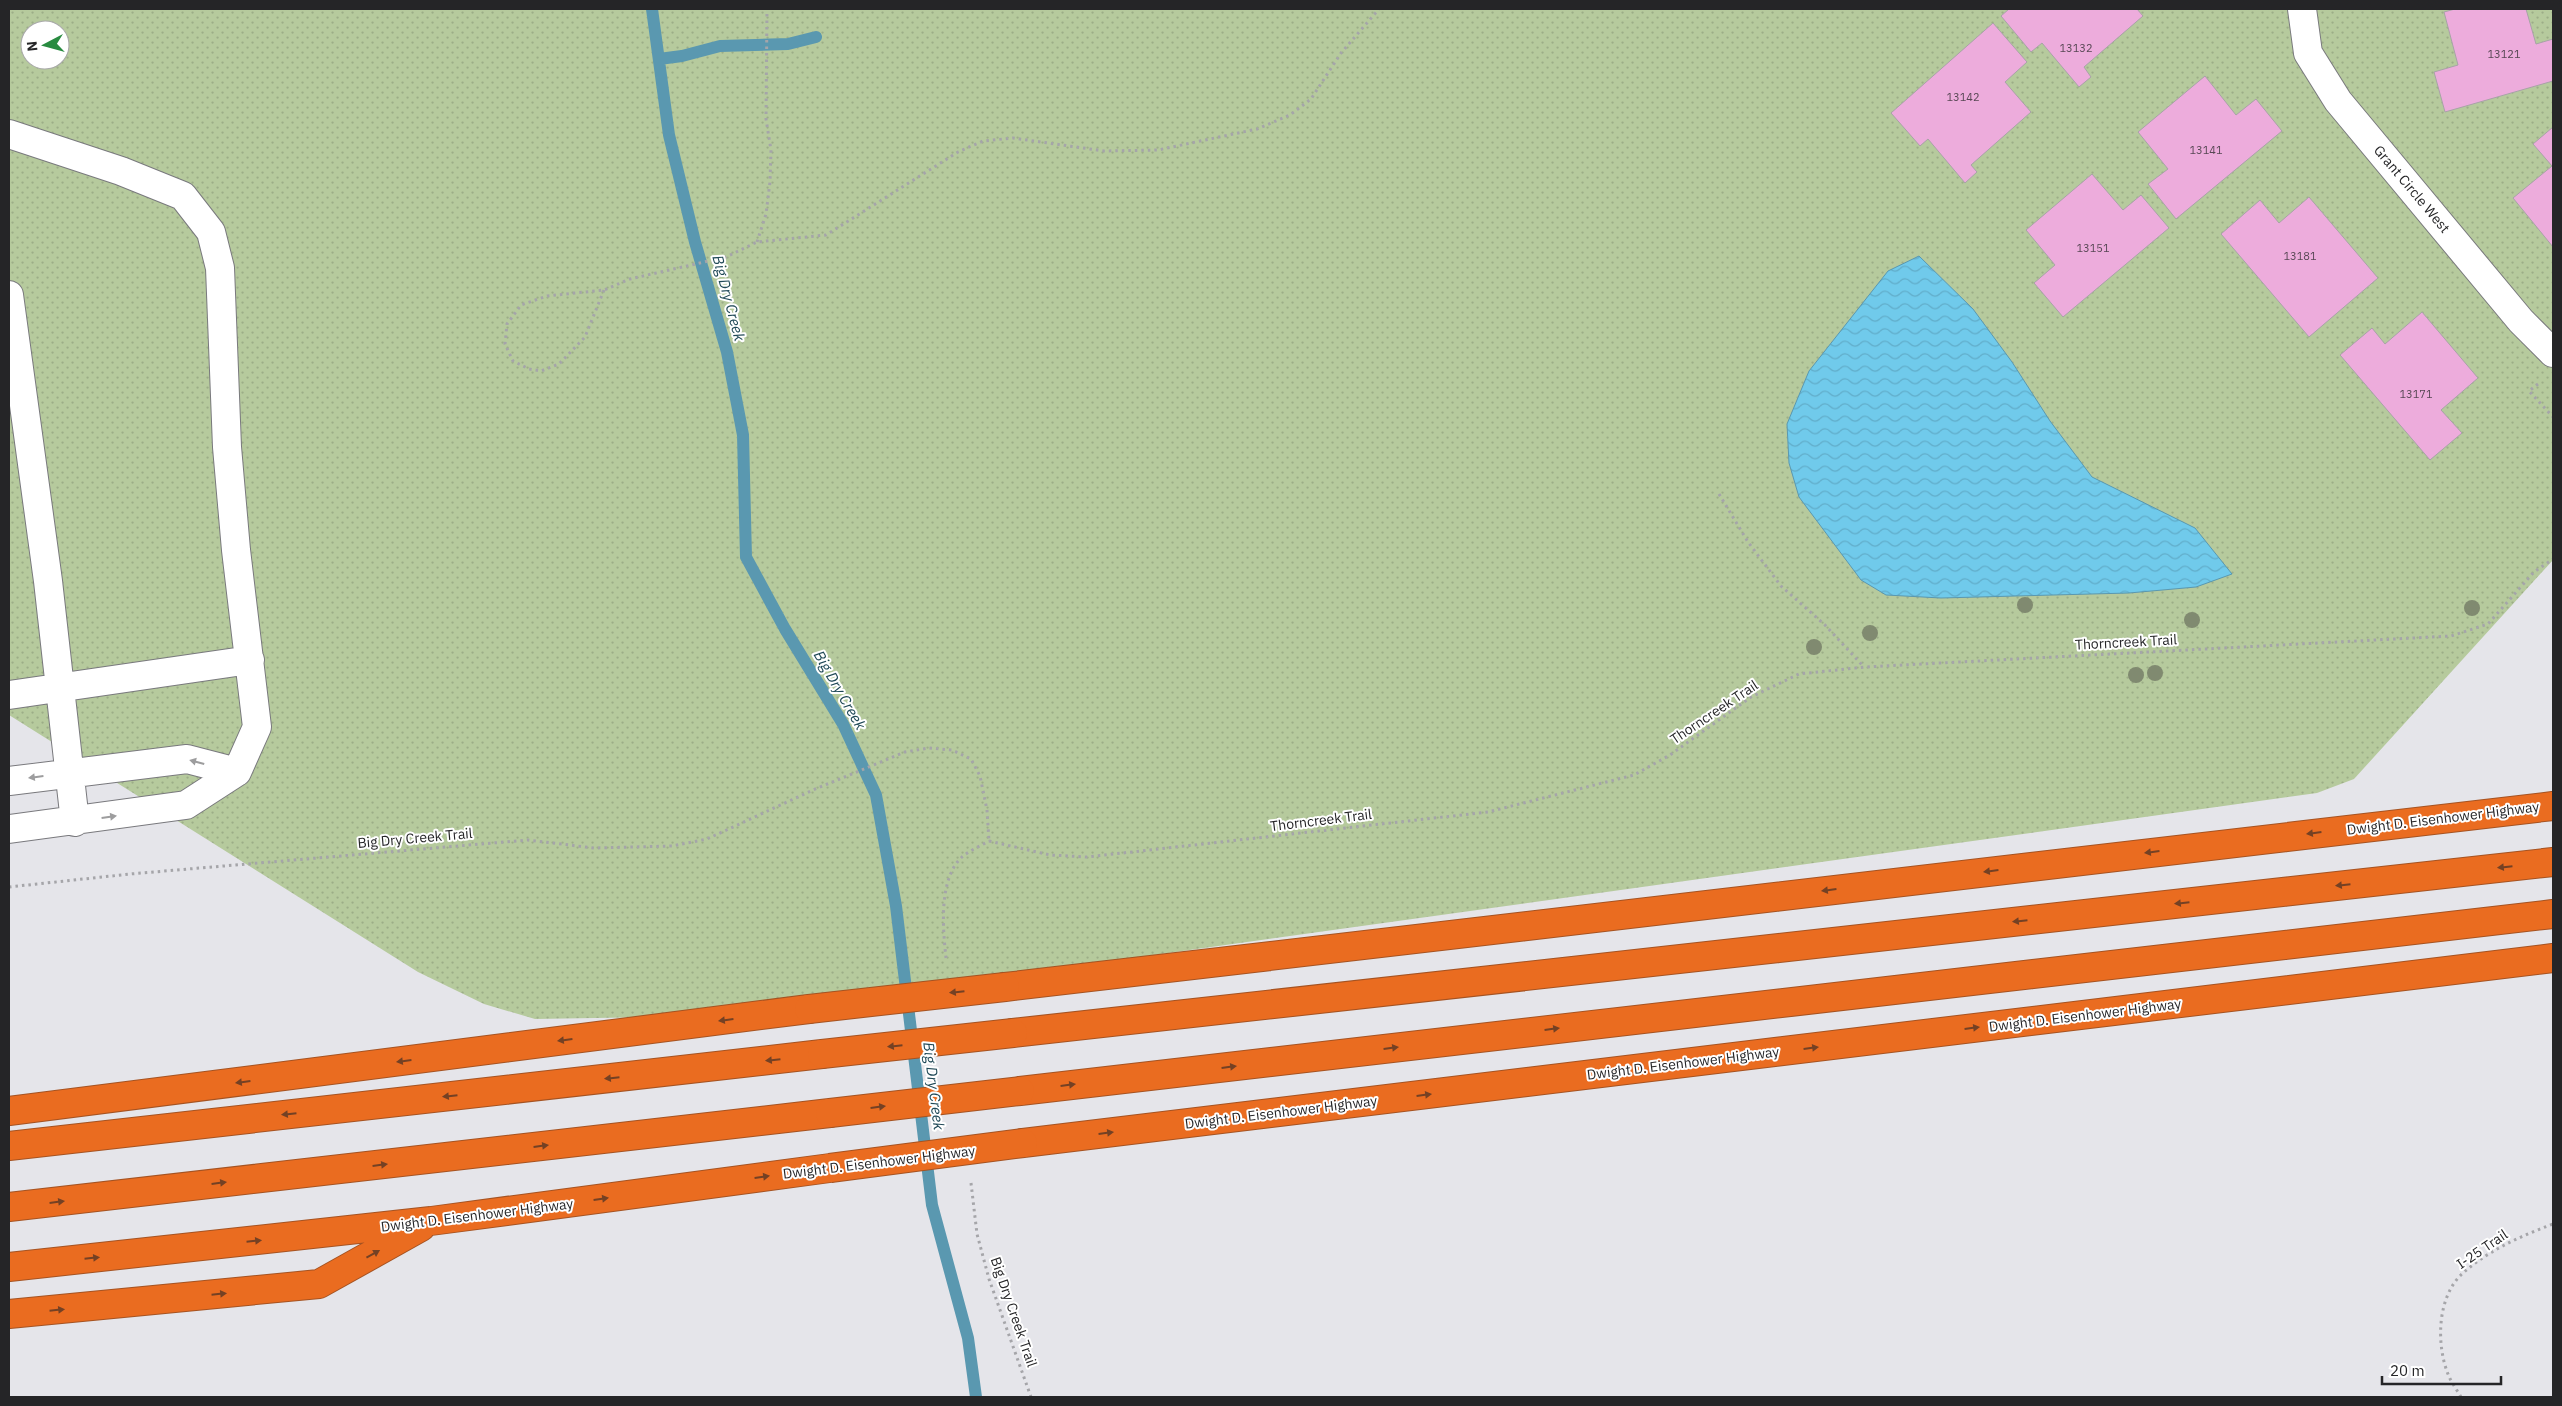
<svg xmlns="http://www.w3.org/2000/svg" width="2562" height="1406" viewBox="0 0 2562 1406" font-family="'IBM Plex Sans',sans-serif">
<style>
.grass{fill:url(#grass-dots);fill-rule:evenodd}
.water{fill:url(#water-waves);stroke:#5a98b0}
.lines{fill:none;stroke-linecap:round;stroke-linejoin:round}
.stream{stroke:#5a98b0;stroke-width:12}
.building{fill:#edacdc;stroke:#a8a3a7}
.minor-casing{stroke:#79797d;stroke-width:30}
.highway-casing{stroke:#a55322;stroke-width:30}
.path{stroke:#a5a5a9;stroke-width:3;stroke-dasharray:2.5 4;stroke-linecap:butt}
.minor{stroke:#fff;stroke-width:28}
.highway{stroke:#ea6c20;stroke-width:28}
.highway-bridge-casing{stroke:#a55322;stroke-width:30;stroke-linecap:butt}
.highway-bridge{stroke:#ea6c20;stroke-width:28}
.tree{fill:#808a70}
.oneway{fill:#9d9d9e}
.oneway2{fill:#744124}
.labels{text-anchor:middle;dominant-baseline:central;stroke-width:4;stroke-linejoin:round;paint-order:stroke}
.number-label{font-size:11px;fill:#574754}
.street-label{font-size:14px;fill:#252527;stroke:#fff}
.water-label{font-size:15px;font-style:italic;fill:#204957;stroke:#fff}
</style>
<defs>
<pattern id="grass-dots" width="8" height="8" patternUnits="userSpaceOnUse" patternTransform="scale(1.25)"><rect width="8" height="8" fill="#b6ca9d"/><path d="M2 2h.1M6 6h.1" fill="none" stroke="#9cad87" stroke-width="1.8" stroke-linecap="round"/></pattern>
<pattern id="water-waves" width="16" height="10" patternUnits="userSpaceOnUse" patternTransform="scale(1.25)"><rect width="16" height="10" fill="#70caeb"/><path d="M0 5q4-4 8 0t8 0" fill="none" stroke="#61adca"/></pattern>
</defs>
<rect width="100%" height="100%" fill="#e5e5ea"/>
<path class="grass" d="M9 9H2553V560L2354 779 2317 793 716 1016 535 1019 484 1004 418 972 9 715ZM30 30H60V60H30Z"/>
<path class="water" d="M1919 256 1973 309 2012 362 2050 421 2092 477 2195 528 2232 574 2196 587 2129 593 1941 598 1886 595 1861 580 1799 497 1789 463 1787 424 1809 371 1888 271Z"/>
<g class="lines">
<path class="stream" d="M652 9 669 135 695 242 727 352 743 435 746 557 785 629 843 724 876 795 896 906 932 1205 968 1338 976 1397
M659 59 682 56 720 46 788 44 816 37"/>
</g>
<path class="building" d="M2009 9H2137L2143 16 2084 67 2091 77 2079 87 2042 43 2031 52 2001 16Z
M2455 9H2526L2536 44 2553 39V81L2445 112 2434 72 2458 65 2444 12Z
M1993 23 2027 62 2005 82 2031 112 1971 165 1977 172 1965 183 1928 139 1920 146 1891 113Z
M2205 76 2236 115 2256 99 2282 131 2176 219 2148 184 2168 169 2138 132Z
M2553 127V247L2513 198 2552 166 2533 144Z
M2092 174 2123 210 2141 195 2169 228 2063 317 2034 283 2055 265 2026 230Z
M2309 197 2378 278 2309 337 2221 234 2260 200 2279 223Z
M2422 312 2478 378 2441 410 2462 433 2430 460 2340 355 2372 328 2385 344Z"/>
<g class="lines">
<g class="minor-casing">
<path id="minor" d="M2302 9 2308 53 2338 101 2521 321 2553 353
M9 134 121 171 183 196 211 232 220 268 227 447 236 550 257 727 237 772
M9 295 48 581 75 822
M9 695 250 660
M9 781 187 759 237 772 186 805 9 829"/>
</g>
<g class="highway-casing">
<path id="highway" d="M1005 987 2553 806
M1013 1033 2553 862
M1020 1091 2553 914
M9 1111 809 1009
M1023 1143 2553 958
M9 1146 822 1054
M9 1207 830 1113
M9 1267 431 1221 830 1168
M9 1314 319 1284 421 1227"/>
</g>
<path class="path" d="M757 242 766 214 770 182 771 150 766 119 767 9
M604 290 585 337 559 364 541 371 529 369 513 361 505 344 507 324 521 305 547 296 604 290 630 279 726 257 757 242 826 235 958 152 983 141 1013 138 1104 151 1158 150 1257 129 1290 115 1311 99 1341 53 1379 9
M2538 384 2529 391 2553 417
M1719 494 1748 542 1781 586 1825 625 1864 667
M989 841 1050 855 1087 857 1488 812 1634 775 1670 755 1751 697 1799 674 1865 667 2451 636 2488 624 2534 572 2553 559
M9 887 130 874 528 840 594 848 672 846 707 839 813 790 905 752 929 748 952 750 971 759 980 776 987 810 989 841
M946 958C943 930 938 879 962 857 969 851 980 846 989 841
M971 1183 977 1234 989 1279 1031 1397
M2461 1397C2457 1390 2451 1382 2448 1374 2436 1344 2437 1296 2463 1273 2489 1250 2521 1236 2553 1224"/>
<use href="#minor" class="minor"/>
<use href="#highway" class="highway"/>
<g class="highway-bridge-casing">
<path id="highway-bridge" d="M809 1009 1005 987
M822 1054 1013 1033
M830 1113 1020 1091
M830 1168 1023 1143"/>
</g>
<use href="#highway-bridge" class="highway-bridge"/>
</g>
<g class="tree">
<circle cx="2025" cy="605" r="8"/>
<circle cx="2472" cy="608" r="8"/>
<circle cx="2192" cy="620" r="8"/>
<circle cx="1870" cy="633" r="8"/>
<circle cx="1814" cy="647" r="8"/>
<circle cx="2155" cy="673" r="8"/>
<circle cx="2136" cy="675" r="8"/>
</g>
<defs><path id="oneway-solid" d="M-6-.8H1V-3.2L6.5 0L1 3.2V.8H-6Z" transform="scale(1.25)"/></defs>
<g class="oneway">
<use href="#oneway-solid" transform="translate(197 762) rotate(-165)"/>
<use href="#oneway-solid" transform="translate(36 777) rotate(173)"/>
<use href="#oneway-solid" transform="translate(109 817) rotate(-8)"/>
</g>
<g class="oneway2">
<use href="#oneway-solid" transform="translate(2314 833) rotate(173)"/>
<use href="#oneway-solid" transform="translate(2152 852) rotate(173)"/>
<use href="#oneway-solid" transform="translate(2505 867) rotate(174)"/>
<use href="#oneway-solid" transform="translate(1991 871) rotate(173)"/>
<use href="#oneway-solid" transform="translate(2343 885) rotate(174)"/>
<use href="#oneway-solid" transform="translate(1829 890) rotate(173)"/>
<use href="#oneway-solid" transform="translate(2182 903) rotate(174)"/>
<use href="#oneway-solid" transform="translate(2020 921) rotate(174)"/>
<use href="#oneway-solid" transform="translate(957 992) rotate(174)"/>
<use href="#oneway-solid" transform="translate(726 1020) rotate(173)"/>
<use href="#oneway-solid" transform="translate(1972 1028) rotate(-7)"/>
<use href="#oneway-solid" transform="translate(1552 1029) rotate(-7)"/>
<use href="#oneway-solid" transform="translate(565 1040) rotate(173)"/>
<use href="#oneway-solid" transform="translate(895 1046) rotate(174)"/>
<use href="#oneway-solid" transform="translate(1391 1048) rotate(-7)"/>
<use href="#oneway-solid" transform="translate(1811 1048) rotate(-7)"/>
<use href="#oneway-solid" transform="translate(773 1060) rotate(174)"/>
<use href="#oneway-solid" transform="translate(404 1061) rotate(173)"/>
<use href="#oneway-solid" transform="translate(1229 1067) rotate(-7)"/>
<use href="#oneway-solid" transform="translate(612 1078) rotate(174)"/>
<use href="#oneway-solid" transform="translate(243 1082) rotate(173)"/>
<use href="#oneway-solid" transform="translate(1068 1085) rotate(-7)"/>
<use href="#oneway-solid" transform="translate(1424 1095) rotate(-7)"/>
<use href="#oneway-solid" transform="translate(450 1096) rotate(174)"/>
<use href="#oneway-solid" transform="translate(878 1107) rotate(-7)"/>
<use href="#oneway-solid" transform="translate(289 1114) rotate(174)"/>
<use href="#oneway-solid" transform="translate(1106 1133) rotate(-7)"/>
<use href="#oneway-solid" transform="translate(541 1146) rotate(-7)"/>
<use href="#oneway-solid" transform="translate(380 1165) rotate(-7)"/>
<use href="#oneway-solid" transform="translate(762 1177) rotate(-8)"/>
<use href="#oneway-solid" transform="translate(219 1183) rotate(-7)"/>
<use href="#oneway-solid" transform="translate(601 1199) rotate(-8)"/>
<use href="#oneway-solid" transform="translate(57 1202) rotate(-7)"/>
<use href="#oneway-solid" transform="translate(254 1241) rotate(-6)"/>
<use href="#oneway-solid" transform="translate(373 1254) rotate(-29)"/>
<use href="#oneway-solid" transform="translate(92 1258) rotate(-6)"/>
<use href="#oneway-solid" transform="translate(219 1294) rotate(-6)"/>
<use href="#oneway-solid" transform="translate(57 1310) rotate(-6)"/>
</g>
<g class="labels">
<g class="number-label">
<text x="2076" y="48">13132</text>
<text x="2504" y="54">13121</text>
<text x="1963" y="97">13142</text>
<text x="2206" y="150">13141</text>
<text x="2093" y="248">13151</text>
<text x="2300" y="256">13181</text>
<text x="2416" y="394">13171</text>
</g>
<g class="street-label">
<text transform="translate(2412 189) rotate(50)">Grant Circle West</text>
<text transform="translate(2126 642) rotate(-3)">Thorncreek Trail</text>
<text transform="translate(1714 712) rotate(-34)">Thorncreek Trail</text>
<text transform="translate(2443 818) rotate(-7)">Dwight D. Eisenhower Highway</text>
<text transform="translate(1321 820) rotate(-7)">Thorncreek Trail</text>
<text transform="translate(415 838) rotate(-5)">Big Dry Creek Trail</text>
<text transform="translate(2085 1015) rotate(-7)">Dwight D. Eisenhower Highway</text>
<text transform="translate(1683 1063) rotate(-7)">Dwight D. Eisenhower Highway</text>
<text transform="translate(1281 1112) rotate(-7)">Dwight D. Eisenhower Highway</text>
<text transform="translate(879 1162) rotate(-7)">Dwight D. Eisenhower Highway</text>
<text transform="translate(477 1215) rotate(-7)">Dwight D. Eisenhower Highway</text>
<text transform="translate(2482 1249) rotate(-34)">I-25 Trail</text>
<text transform="translate(1014 1312) rotate(71)">Big Dry Creek Trail</text>
</g>
<g class="water-label">
<text transform="translate(729 298) rotate(75)">Big Dry Creek</text>
<text transform="translate(840 690) rotate(60)">Big Dry Creek</text>
<text transform="translate(934 1086) rotate(83)">Big Dry Creek</text>
</g>
</g>
<rect width="2562" height="1406" fill="none" stroke="#252527" stroke-width="20"/>
<g transform="translate(45 45) rotate(264)"><circle r="24" fill="#ffffff" stroke="#a8a8a9"/>
<path d="M0-4L9 19L0 12L-9 19Z" fill="#288b40"/>
<text y="-8" font-size="14" font-weight="bold" text-anchor="middle" fill="#252527">N</text>
</g>
<path d="M2382 1376v8h119v-8" fill="none" stroke="#252527" stroke-width="2.5"/>
<text x="2390" y="1376" font-size="15" fill="#252527" stroke="#ffffff" stroke-width="4" paint-order="stroke">20 m</text>
</svg>
